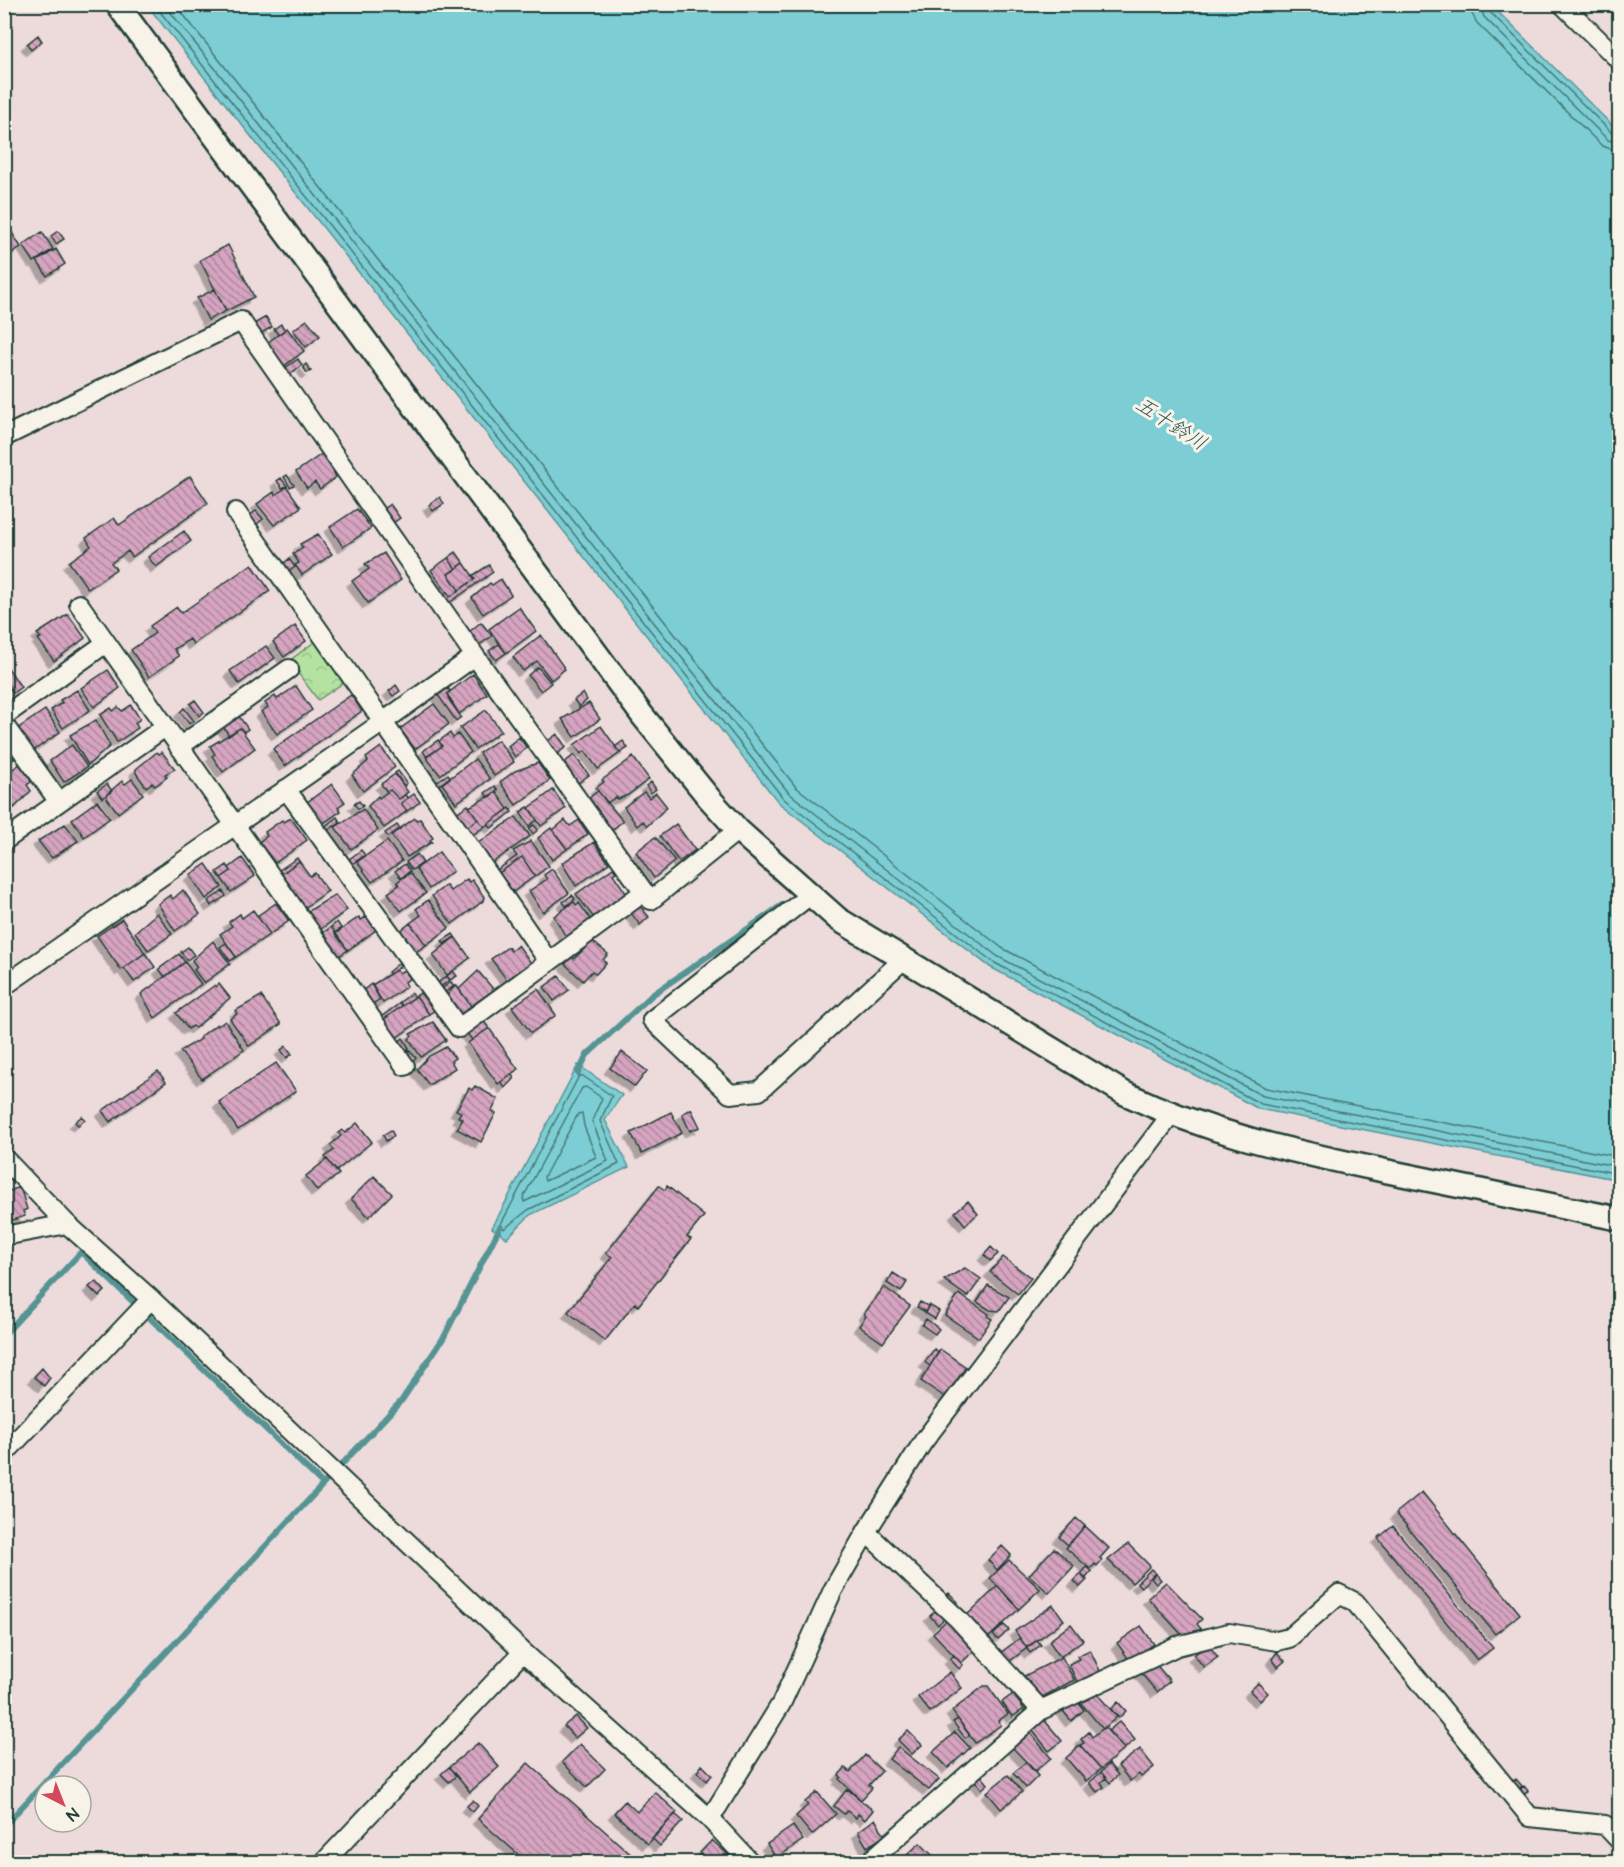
<svg xmlns="http://www.w3.org/2000/svg" width="1624" height="1867" viewBox="0 0 1624 1867" font-family="'Architects Daughter','Klee One',sans-serif">
<style>
.park{fill:url(#park-crowns);stroke:#69906a;stroke-width:1.5}
.water{fill:#7dced4;stroke:#579494;stroke-width:1.5}
.lines{fill:none;stroke-linecap:round;stroke-linejoin:round}
.shore{stroke:#457774;stroke-width:1.5}
.stream{stroke:#579494;stroke-width:6}
.building{fill:url(#building-back-hatch);stroke:#1f3d34;stroke-width:1.5;filter:url(#shadow)}
.minor-casing{stroke:#1f3d34;stroke-width:22}
.tertiary-casing{stroke:#1f3d34;stroke-width:27}
.minor{stroke:#f7f3e8;stroke-width:18}
.tertiary{stroke:#f7f3e8;stroke-width:22}
.labels{text-anchor:middle;dominant-baseline:central;stroke-width:6;stroke-linejoin:round;paint-order:stroke}
.water-label{font-size:20px;font-style:italic;fill:#325a54;stroke:#f7f3e8}
</style>
<defs>
<pattern id="park-crowns" width="20" height="18" patternUnits="userSpaceOnUse" patternTransform="scale(1.5)"><rect width="20" height="18" fill="#b3e2a1"/><path d="M2 6a3 3 0 1 1 6 0M12 15a3 3 0 1 1 6 0" fill="none" stroke="#9ac38b"/></pattern>
<pattern id="building-back-hatch" width="6" height="6" patternUnits="userSpaceOnUse" patternTransform="scale(1.5)"><rect width="6" height="6" fill="#d6a4c0"/><path d="M-1 5l2 2M0 0l6 6M5-1l2 2" fill="none" stroke="#ad879d"/></pattern>
<filter id="shadow"><feDropShadow dx="-5.5" dy="5.5" stdDeviation="0" flood-color="#0004"/></filter>
</defs>
<rect width="100%" height="100%" fill="#eddbdc"/>
<filter id="ink" filterUnits="userSpaceOnUse"><feTurbulence type="fractalNoise" baseFrequency=".0167" numOctaves="2"/><feDisplacementMap in="SourceGraphic" scale="12" xChannelSelector="R" yChannelSelector="G"/><feConvolveMatrix kernelMatrix="1 2 1 2 8 2 1 2 1" color-interpolation-filters="sRGB"/></filter>
<g filter="url(#ink)">
<path class="park" d="M317 640 346 681 318 700 289 661Z"/>
<path class="water" d="M147 5H1491L1619 132V1180L1259 1109 990 967 779 803Z
M578 1065 622 1095 605 1120 629 1167 530 1215 507 1238 492 1228Z"/>
<g class="lines">
<path class="shore" d="M154 4 784 799 993 962 1261 1104 1620 1174
M164 4 789 793 997 956 1263 1096 1620 1167
M175 4 796 787 1002 948 1266 1088 1620 1157
M1470 4 1472 14 1477 23 1602 146 1620 152
M1479 4 1484 17 1608 140 1620 143
M1487 4 1489 11 1613 134 1620 136
M579 1076H583L612 1096 600 1121 619 1164 528 1210 504 1229 501 1224Z
M586 1087 602 1098 592 1121 608 1161 524 1202 523 1198 582 1088Z
M582 1113 584 1126 596 1157 545 1181 544 1177 578 1114Z"/>
<path class="stream" d="M578 1073 587 1055 652 995 782 905
M4 1335 81 1252 323 1484
M4 1826 402 1400 444 1337 500 1227"/>
</g>
<path class="building" d="M38 35 42 41 31 50 27 44Z
M4 91 13 103 4 109Z
M4 220 21 247 4 258Z
M58 231 64 239 56 244 51 236Z
M42 232 53 249 34 262 23 245Z
M228 245 254 297 226 311 200 260Z
M56 249 65 264 47 276 37 261Z
M215 289 226 311 208 320 197 298Z
M266 317 272 327 258 335 252 325Z
M307 320 320 336 306 347 293 330Z
M281 324 285 330 278 335 274 329Z
M287 328 304 351 280 369 263 346Z
M298 359 302 365 290 374 285 368Z
M306 364 311 371 307 373 303 367Z
M323 453 336 477 320 489 315 482 307 488 296 472Z
M287 475 294 485 290 487 284 477Z
M190 476 208 503 132 557 128 551 111 563 116 569 88 589 69 562 91 546 86 538 114 518 119 525Z
M281 478 287 486 282 488 277 481Z
M287 487 301 507 274 525 257 504 274 492 275 495Z
M440 497 444 504 433 511 429 505Z
M390 504 400 518 393 523 383 509Z
M357 509 371 528 343 547 330 527Z
M256 511 263 519 256 525 249 516Z
M184 531 191 541 156 567 148 557Z
M318 534 332 554 302 575 295 565 299 563 293 554 303 548 300 544Z
M456 552 464 563 456 569 448 558Z
M384 553 401 580 368 603 352 581 369 569 365 564Z
M448 558 456 569 448 574 459 590 450 597 431 570Z
M289 559 295 567 288 572 283 564Z
M464 563 475 579 459 590 448 574Z
M252 564 270 591 193 644 190 639 174 649 179 656 149 677 131 650 155 633 150 626 177 607 181 613Z
M489 565 493 572 449 603 443 595 447 592 450 597 475 579 472 576Z
M501 579 511 595 483 614 472 598 490 583 492 585Z
M519 607 536 631 506 653 489 629Z
M68 614 85 638 54 661 38 639 41 638 37 634Z
M481 622 492 636 479 645 469 632Z
M295 626 306 641 284 657 273 642Z
M541 635 565 669 551 680 537 661 523 671 513 657Z
M499 644 506 653 496 660 489 651Z
M266 646 275 658 239 684 230 671Z
M6 665 21 687 13 693 4 679Z
M538 667 551 683 541 691 528 675Z
M108 670 120 688 94 707 81 688Z
M473 674 487 694 459 714 447 694Z
M396 685 400 691 393 696 389 691Z
M296 686 312 710 277 734 261 712 268 707 265 703 275 696 277 699Z
M448 688 450 691 447 694 449 700 461 717 456 721 438 695Z
M77 690 90 710 63 728 51 710 62 703 60 700Z
M583 693 587 700 579 707 574 700Z
M351 695 362 711 285 766 273 749Z
M195 700 204 712 199 716 190 704Z
M589 703 600 719 575 737 562 719Z
M434 704 449 724 415 749 400 729Z
M131 705 140 719 135 723 138 728 117 742 100 715 111 708 113 711 118 707 122 711Z
M184 708 194 721 189 724 180 712Z
M45 710 60 732 33 751 19 730 20 727Z
M486 710 501 731 475 749 460 728Z
M238 715 248 729 244 732 240 728 229 736 223 726Z
M96 720 110 746 88 765 70 735Z
M601 726 620 753 598 769 585 751 581 754 574 745Z
M240 728 255 748 223 772 212 756 215 754 210 746Z
M450 733 453 738 458 734 471 752 440 775 426 757 442 746 439 741Z
M557 734 566 747 557 754 548 741Z
M519 737 527 748 515 757 508 746Z
M438 740 442 746 427 757 423 751Z
M498 740 514 762 494 776 479 753Z
M623 741 628 748 620 753 615 747Z
M72 745 87 767 64 782 50 761Z
M4 747 14 759 5 765 4 769Z
M381 747 395 767 363 791 352 775 368 761 366 758Z
M157 752 159 754 162 752 175 769 165 774 167 777 155 786 152 783 146 787 136 773V769Z
M574 755 589 775 578 783 564 763Z
M633 757 649 779 628 795 618 799 616 797 607 803 596 788 604 782 602 780Z
M475 759 490 779 456 803 442 784Z
M538 763 550 780 516 805 500 782 515 771Z
M20 764 29 777 31 782 27 785 31 791 14 808 4 795V775Z
M398 771 407 783 404 786 395 773Z
M395 774 408 792 399 799 390 790 387 792 381 784Z
M448 774 450 777 439 785 436 782Z
M132 779 143 794 118 813 107 798V794L122 781 125 784Z
M651 782 656 789 651 793 646 786Z
M107 784 112 791 102 798 97 791Z
M332 784 345 802 338 807 341 811 322 824 306 803Z
M495 786 498 790 488 798 485 793Z
M390 790 399 799 405 795 408 798 401 803 407 811 384 828 368 806 378 796 379 798Z
M553 790 566 808 541 826 529 808Z
M598 791 623 821 612 830 589 798Z
M496 792 508 809 484 827 469 807Z
M644 792 649 798 656 793 667 807 647 826 643 821 637 826 624 807Z
M414 794 420 802 407 811 401 803Z
M97 801 110 818 84 837 72 819Z
M359 801 363 806 358 809 354 804Z
M468 805 478 819 467 827 456 813Z
M528 807 537 820 529 826 520 812Z
M510 808 512 812 491 828 488 824Z
M363 809 378 830 351 849 335 827Z
M337 817 340 822 327 831 324 827Z
M516 817 530 836 492 863 478 843Z
M291 818 307 840 275 863 259 842 267 836 265 832 282 820 284 822Z
M415 818 417 820 420 819 433 838 430 840 432 842 407 857 391 835Z
M478 819 484 827 472 835 467 827Z
M565 820 570 826 579 820 588 834 567 849 553 830Z
M65 824 78 841 52 858 38 841Z
M676 824 695 850 679 862 660 836Z
M397 825 400 829 388 837 385 833Z
M534 825 538 830 533 834 529 828Z
M551 828 567 849 552 860 538 838Z
M655 837 675 861 654 878 636 852Z
M387 841 402 861 372 882 357 862Z
M531 841 549 866 535 876 522 857 499 873 497 870 517 856 513 851Z
M594 842 609 863 576 886 562 863Z
M361 850 365 855 352 864 348 860Z
M439 852 453 871 429 889 416 869Z
M417 854 423 863 412 870 406 862Z
M522 857 535 876 513 892 499 873Z
M242 858 255 876 231 892 221 878 231 871 229 868Z
M297 858 299 861 280 875 278 871Z
M299 861 310 876 315 873 328 891 304 908 280 875Z
M206 864 222 887 206 899 190 875Z
M405 864 410 871 401 878 395 871Z
M227 865 231 871 221 878 217 872Z
M613 868 616 872 613 874 626 893 594 918 576 894Z
M552 869 569 893 543 912 529 891 547 879 544 875Z
M410 873 426 893 401 911 388 893 399 885 397 882Z
M467 879 469 882 472 880 484 897 483 901 452 924 432 896 446 885 450 891Z
M183 890 200 914 175 931 158 904 170 895 173 899Z
M223 891 226 896 211 906 208 901Z
M335 895 347 910 318 931 305 913Z
M572 895 575 899 566 906 563 902Z
M428 900 449 928 426 945 410 923 421 915 416 909Z
M574 902 576 905 579 903 591 920 566 937 554 916Z
M276 903 289 921 270 934 257 916Z
M640 906 649 917 640 925 631 913Z
M253 910 270 934 236 957 220 934 232 926 229 922 240 914 242 918Z
M157 913 172 934 148 950 135 932Z
M359 917 361 920 366 917 376 930 348 950 335 934Z
M122 919 145 953 121 970 97 936Z
M337 922 341 928 335 933 331 927Z
M410 923 426 945 414 953 399 932Z
M331 927 348 950 336 958 320 935Z
M453 934 455 937 444 944 442 941Z
M455 937 470 958 447 975 433 955Z
M213 941 230 964 204 983 194 970 197 967 192 960Z
M592 941 608 954 603 960 606 963 596 974 592 971 583 981 565 964 572 957 574 959Z
M226 943 236 957 230 961 220 947Z
M518 945 531 963 507 980 491 959 508 947 511 951Z
M188 947 194 955 187 960 181 952Z
M145 953 155 967 134 982 124 968Z
M179 954 185 962 165 977 159 969Z
M185 962 201 984 155 1018 141 994Z
M399 963 401 966 390 974 388 972Z
M396 970 399 973 404 970 410 978 405 982 407 986 383 1003 372 985Z
M453 971 457 976 450 980 447 976Z
M478 971 494 990 471 1006 459 989Z
M447 976 450 980 439 988 436 984Z
M559 976 569 990 554 1001 544 987Z
M451 982 454 986 443 994 440 990Z
M219 984 230 998 195 1028 193 1026 188 1029 176 1013 215 985 216 987Z
M371 984 380 999 371 1005 361 992Z
M456 985 471 1006 461 1014 447 995Z
M538 989 556 1015 531 1033 512 1007Z
M412 993 415 997 402 1006 400 1002Z
M420 993 435 1010 429 1014 416 996Z
M261 996 281 1024 249 1046 230 1019 237 1014 235 1011Z
M416 996 429 1014 396 1038 383 1020Z
M400 1003 402 1006 383 1020 381 1017Z
M483 1020 489 1028 472 1040 466 1032Z
M225 1021 244 1050 202 1079 180 1051 201 1039 200 1037 217 1024 218 1026Z
M433 1022 446 1040 421 1057 409 1039 412 1036 410 1034Z
M489 1028 518 1069 498 1084 468 1043Z
M403 1038 409 1048 404 1051 398 1042Z
M286 1046 292 1054 287 1058 281 1050Z
M446 1047 455 1058 451 1061 455 1068 429 1085 417 1069 429 1056Z
M409 1050 416 1058 412 1061 405 1053Z
M622 1052 647 1071 635 1087 610 1068Z
M276 1063 296 1091 238 1130 219 1102Z
M158 1071 166 1082 110 1122 102 1111Z
M511 1074 514 1078 505 1088 501 1082Z
M475 1086 498 1099 492 1111 496 1113 481 1142 457 1129 463 1119 458 1117 461 1112 456 1110 469 1088 472 1090Z
M691 1109 700 1127 690 1131 682 1114Z
M671 1112 682 1133 642 1154 631 1133Z
M82 1116 85 1120 78 1125 75 1122Z
M357 1123 372 1142 336 1171 325 1157 334 1150 330 1145 341 1136 338 1133 342 1130 345 1133Z
M391 1130 394 1136 386 1141 383 1135Z
M327 1159 339 1174 317 1191 306 1176Z
M374 1176 392 1194 369 1217 351 1199Z
M659 1186 665 1190 667 1186 704 1216 687 1237 691 1239 638 1306 635 1303 605 1341 568 1312 612 1257 606 1253Z
M20 1187 27 1209 23 1211 25 1216 4 1223V1193Z
M968 1201 978 1214 965 1225 955 1212Z
M991 1247 998 1254 990 1261 984 1255Z
M1003 1257 1031 1278 1018 1294 990 1272Z
M965 1268 981 1279 968 1297 944 1280Z
M893 1273 907 1282 901 1292 887 1283Z
M96 1281 105 1291 99 1297 89 1287Z
M988 1285 1009 1297 999 1311 990 1310 977 1302Z
M884 1287 910 1306 883 1343 859 1326 866 1316 864 1314Z
M959 1294 989 1314 987 1316 992 1319 979 1338 945 1315Z
M920 1302 928 1306 925 1312 917 1307Z
M929 1305 939 1311 935 1319 925 1313Z
M926 1319 939 1329 935 1334 922 1325Z
M934 1349 939 1352 930 1366 925 1362Z
M940 1349 966 1367 945 1397 921 1381Z
M42 1368 50 1378 44 1386 34 1377Z
M1422 1492 1520 1614 1495 1634 1396 1513Z
M1076 1518 1085 1526 1068 1545 1059 1537Z
M1085 1526 1109 1548 1100 1558 1102 1560 1097 1566 1095 1564 1090 1569 1066 1548Z
M1393 1526 1493 1648 1477 1660 1378 1538Z
M1128 1544 1150 1566 1132 1583 1108 1560Z
M1002 1546 1011 1555 997 1570 988 1560Z
M1054 1548 1074 1566 1049 1593 1029 1575Z
M1009 1560 1040 1589 1019 1609 990 1578Z
M1087 1567 1092 1571 1085 1579 1081 1574Z
M1151 1569 1155 1573 1141 1587 1137 1583Z
M1081 1574 1087 1580 1080 1587 1074 1581Z
M1156 1574 1161 1580 1156 1584 1151 1578Z
M1166 1582 1202 1619 1197 1624 1202 1630 1184 1637 1148 1598Z
M998 1586 1019 1609 987 1639 966 1616Z
M949 1593 958 1602 954 1606 945 1597Z
M1053 1605 1064 1620 1027 1648 1015 1631Z
M937 1609 945 1618 938 1625 930 1616Z
M948 1619 976 1649 961 1663 933 1633Z
M1071 1624 1083 1640 1060 1657 1049 1641Z
M1004 1625 1009 1630 998 1640 993 1635Z
M1141 1626 1154 1644 1130 1661 1117 1643Z
M1020 1638 1027 1648 1006 1664 999 1654Z
M1037 1640 1041 1645 1030 1653 1026 1648Z
M1208 1644 1218 1657 1204 1667 1194 1655Z
M1090 1650 1100 1671 1077 1682 1069 1664 1079 1659 1077 1656Z
M1277 1652 1285 1661 1278 1667 1272 1659Z
M954 1655 963 1665 959 1669 950 1659Z
M1062 1657 1074 1680 1035 1701 1022 1677Z
M1153 1661 1170 1681 1157 1692 1140 1672Z
M950 1672 962 1688 930 1712 918 1697Z
M1258 1683 1268 1693 1260 1701 1250 1691Z
M984 1686H988L1008 1714 998 1721 1001 1725 975 1743 952 1711Z
M1092 1688 1117 1717 1103 1729 1078 1700Z
M1013 1694 1024 1709 1012 1717 1002 1702Z
M1073 1696 1084 1710 1071 1721 1060 1707Z
M1118 1702 1126 1711 1119 1718 1111 1709Z
M1040 1715 1062 1741 1049 1751 1028 1725Z
M576 1716 587 1728 575 1738 564 1726Z
M958 1719 970 1735 965 1738 953 1722Z
M1119 1722 1135 1740 1124 1749 1108 1731Z
M1025 1727 1051 1758 1035 1771 1012 1747Z
M1105 1727 1124 1749 1101 1769 1080 1745 1084 1743 1081 1739 1089 1732 1092 1737Z
M908 1731 922 1745 912 1754 898 1740Z
M955 1732 970 1748 948 1768 933 1752Z
M478 1743 499 1767 470 1792 449 1767Z
M580 1744 605 1769 587 1787 562 1762Z
M1080 1745 1101 1769 1086 1781 1066 1758Z
M898 1747 939 1779 929 1790 889 1759Z
M1140 1749 1154 1767 1141 1777 1139 1774 1130 1781 1118 1766Z
M865 1755 882 1771 869 1785 872 1788 861 1800 839 1779 841 1777 839 1775 845 1768 850 1772Z
M1026 1762 1038 1776 1026 1788 1013 1773Z
M528 1763 635 1858 631 1862H527L478 1819Z
M1109 1764 1118 1775 1110 1783 1101 1772Z
M702 1765 712 1775 707 1781 697 1772Z
M449 1767 456 1776 449 1782 441 1774Z
M1101 1772 1106 1778 1101 1782 1104 1787 1097 1792 1089 1783Z
M979 1773 988 1784 982 1789 973 1778Z
M1008 1775 1022 1792 1001 1809 987 1792Z
M1516 1779 1522 1786 1516 1792 1510 1785Z
M1524 1786 1528 1791 1521 1797 1517 1792Z
M847 1789 873 1810 865 1820 858 1814 856 1818 847 1811 844 1814 834 1806Z
M655 1792 677 1812 648 1844 614 1813 625 1801 637 1812Z
M817 1792 836 1814 812 1835 796 1816 808 1805 805 1802Z
M473 1800 478 1806 473 1812 467 1806Z
M675 1814 683 1821 660 1846 652 1838Z
M875 1819 885 1836 867 1847 858 1832Z
M793 1826 803 1840 776 1858 767 1844Z
M712 1840 736 1862H711L700 1853Z
M920 1843 939 1862H915L907 1855Z
M700 1855 707 1862H693Z"/>
<g class="lines">
<g class="minor-casing">
<path id="minor" d="M1562 4 1620 61
M4 437 241 321 475 656
M236 512 383 722 475 656 644 892
M79 604 405 1066
M4 716 106 643
M4 725 59 802
M179 747 289 669
M286 789 459 1028 644 892 651 900 738 830
M4 841 165 727
M810 895 652 1020 730 1094 759 1091 904 959
M4 986 383 722 549 962
M4 1158 67 1224 151 1299 523 1652 710 1819 750 1862
M4 1236 67 1224
M4 1454 151 1299
M866 1532 958 1619 1041 1710
M710 1819 781 1704 833 1590 866 1532 923 1442 1171 1115
M324 1862 523 1652
M869 1862 1041 1710 1177 1646 1229 1633 1277 1641 1289 1638 1339 1594 1355 1602 1530 1817 1605 1825 1620 1841"/>
</g>
<g class="tertiary-casing">
<path id="tertiary" d="M117 4 642 715 709 798 738 830 838 919 1124 1093C1215 1136 1297 1152 1395 1173 1470 1188 1545 1204 1620 1219"/>
</g>
<use href="#minor" class="minor"/>
<use href="#tertiary" class="tertiary"/>
</g>
</g>
<g class="labels">
<g class="water-label">
<text transform="translate(1171 424) rotate(33)">五十鈴川</text>
</g>
</g>
<rect width="1624" height="1867" fill="none" stroke="#f7f3e8" stroke-width="24"/>
<rect x="12" y="12" width="1600" height="1843" fill="none" stroke="#1f3d34" stroke-width="2" filter="url(#ink)"/>
<g transform="translate(63 1804) rotate(138)"><circle r="28" fill="#f7f3e8" stroke="#a1aaa0" stroke-width="1.5"/>
<path d="M0-4.5L10 22L0 15L-10 22Z" fill="#d1495b"/>
<text y="-9" font-size="16" font-weight="bold" text-anchor="middle" fill="#1f3d34">N</text>
</g>
</svg>
